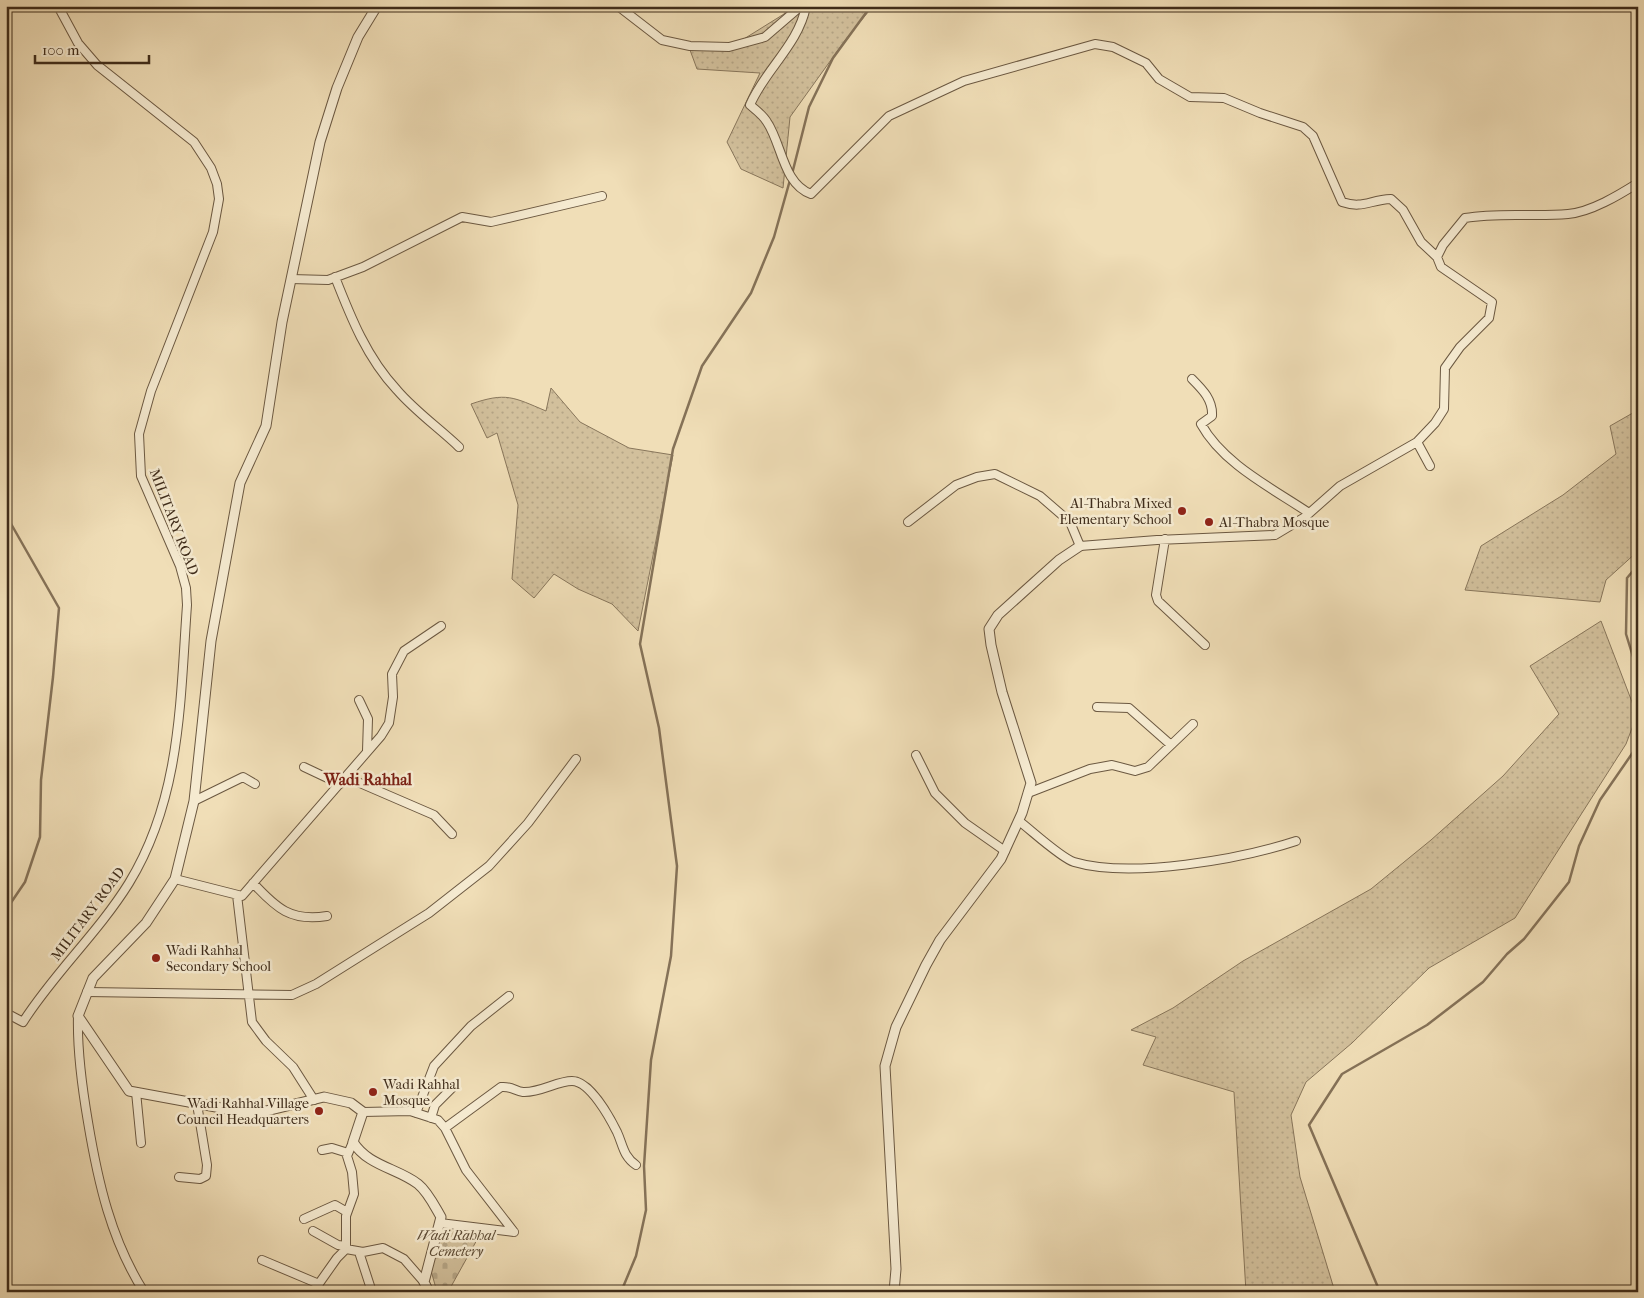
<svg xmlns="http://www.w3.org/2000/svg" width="1644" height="1298" viewBox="0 0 1644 1298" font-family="'IM FELL French Canon',serif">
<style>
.grass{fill:url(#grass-dots);stroke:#88765b}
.cemetery{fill:url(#cemetery-stones);stroke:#88765b}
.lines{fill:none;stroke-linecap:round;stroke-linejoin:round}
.stream{stroke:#857258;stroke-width:2.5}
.minor-casing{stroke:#6b5841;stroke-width:10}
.tertiary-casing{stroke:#6b5841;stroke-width:11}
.minor{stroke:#f5ead0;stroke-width:8}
.tertiary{stroke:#f5ead0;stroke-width:9}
.poi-dot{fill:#8f2418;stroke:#f5ead0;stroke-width:2}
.labels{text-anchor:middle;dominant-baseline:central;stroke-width:5;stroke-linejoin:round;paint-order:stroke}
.poi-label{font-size:14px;fill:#3f2c1a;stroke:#f5ead0;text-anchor:start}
.street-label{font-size:14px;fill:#3f2c1a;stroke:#f5ead0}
.park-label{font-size:14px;font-style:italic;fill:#5c4a34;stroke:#f5ead0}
.quarter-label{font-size:16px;font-weight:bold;fill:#7a1f14;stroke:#f5ead0}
</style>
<defs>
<pattern id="grass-dots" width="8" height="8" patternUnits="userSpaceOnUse" patternTransform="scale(1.25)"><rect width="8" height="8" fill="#d2c09c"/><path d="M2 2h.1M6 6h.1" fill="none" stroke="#b5a586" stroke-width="1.8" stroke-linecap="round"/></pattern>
<pattern id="cemetery-stones" width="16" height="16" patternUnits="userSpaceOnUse" patternTransform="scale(1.25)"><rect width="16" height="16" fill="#d2c09c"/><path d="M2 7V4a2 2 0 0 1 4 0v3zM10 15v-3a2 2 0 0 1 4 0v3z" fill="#b5a586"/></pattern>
</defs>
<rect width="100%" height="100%" fill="#f0deb7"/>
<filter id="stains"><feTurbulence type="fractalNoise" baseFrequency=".004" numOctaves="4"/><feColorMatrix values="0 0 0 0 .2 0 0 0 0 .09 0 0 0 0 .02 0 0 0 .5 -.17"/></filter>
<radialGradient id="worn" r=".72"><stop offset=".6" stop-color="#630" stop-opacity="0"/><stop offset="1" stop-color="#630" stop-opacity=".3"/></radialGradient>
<path class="grass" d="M790 6H873L846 39 790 117 783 188 741 169 727 142 760 73 697 69 690 50 739 42 784 14Z
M551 388 580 422 629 448 673 455 638 631 612 604 578 589 554 574 534 598 512 579 518 505 497 433 487 438 471 404C506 392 513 397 546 411Z
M1638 410V551L1606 580 1600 602 1465 590 1481 546 1563 495 1616 454 1610 426Z
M1601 621 1637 715 1626 744 1515 918 1429 968 1352 1043 1306 1082 1291 1115 1300 1177 1335 1292H1246L1234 1092 1143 1065 1156 1037 1131 1030 1173 1008 1243 961 1371 889 1431 840 1503 776 1559 714 1530 666Z"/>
<path class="cemetery" d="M445 1223 483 1229 448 1292H437L430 1267Z"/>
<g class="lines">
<path class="stream" d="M792 174 809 107 833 58 871 6
M6 515 59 608 53 677 41 780 40 837 25 882 6 910
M1638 565 1627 578 1626 634 1638 673
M621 1292 636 1256 646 1210 644 1166 651 1060 671 956 677 866 659 728 640 644 673 449 702 366 751 293 774 237 790 180
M1380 1292 1309 1125 1342 1074 1427 1025 1483 982 1507 954 1524 939 1569 882 1579 846 1600 800 1638 745"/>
<g class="minor-casing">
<path id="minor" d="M618 6 662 40 690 46 729 47 765 37 801 6
M806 6C799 44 764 71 750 105 756 110 763 115 767 122 782 144 783 184 811 194L889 116 964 81 1095 44 1113 47 1146 63 1159 79 1190 97 1224 98 1260 113 1303 127 1313 136 1342 202C1363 209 1369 200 1391 199L1403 210 1421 242 1437 257
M335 277C351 318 367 358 397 390 415 411 439 428 459 447
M291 279 328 280 363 267 462 217 491 222 602 196
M1192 379C1203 390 1213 400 1212 416L1201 424C1223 464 1272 488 1309 513
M1417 442 1430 466
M908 522 956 485 977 477 995 474 1040 496 1070 522 1080 546 1157 540 1275 535 1305 517 1340 486 1417 442 1435 423 1444 409 1445 368 1460 347 1489 318 1492 302 1441 267 1437 257 1443 245 1465 218C1499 212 1534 217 1568 214 1591 212 1619 195 1638 183
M1165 539 1156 595 1158 601 1205 645
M359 700 368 719 367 751
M1097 707 1129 708 1171 745
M916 755 935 793 965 823 1005 851
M304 767 340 784
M346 777 434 815 452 834
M1028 793 1090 769 1112 765 1135 771 1148 767 1193 724
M194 801 243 777 255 784
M1019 821C1031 830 1061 858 1074 862 1131 879 1241 859 1296 841
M175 879 242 896 381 736 389 723 393 697 392 674 404 651 441 626
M253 883C276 908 291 922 327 916
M237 895 252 1022 266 1041 293 1067 314 1100
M87 992 292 995 316 984 429 913 489 866 528 823 576 759
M6 1013 23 1022C54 973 98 933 129 883 181 798 180 702 187 605L186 588 180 566 141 476 139 434 151 391 213 232 219 199 217 184 211 168 194 142 97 65 78 43 58 6
M78 1016C77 1052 82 1087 88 1122 98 1182 111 1240 144 1292
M136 1092 141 1143
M363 1112 410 1111 438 1120 445 1128 466 1170 514 1232
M416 1113 434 1066 471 1026 509 996
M431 1118 435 1105 454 1086
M445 1128 501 1087C512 1086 515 1091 523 1092 540 1093 557 1081 572 1081 590 1081 610 1118 617 1132 623 1145 623 1156 636 1165
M322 1150 332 1148 348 1153
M179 1177 200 1179 206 1176 207 1165 197 1104
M304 1219 335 1205 347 1212
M440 1223 514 1232
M313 1231 338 1245 346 1246
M346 1249V1216L354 1194 352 1172 347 1156 353 1142
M359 1252 372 1292
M262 1260 319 1284
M313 1292 337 1258 346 1249 363 1252 383 1248 404 1259 424 1282"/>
</g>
<g class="tertiary-casing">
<path id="tertiary" d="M377 6 358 37 337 88 320 142 282 322 266 426 240 483 211 641 194 801 175 879 146 923 93 978 78 1016 129 1091 254 1114 324 1097 351 1103 363 1112 353 1142C368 1166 397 1168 418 1184 428 1192 435 1207 441 1217L424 1282 429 1292
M894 1292 896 1269 885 1066 896 1027 926 965 940 940 1001 859 1022 813 1031 783 1002 692 991 645 989 629 998 615 1059 560 1080 546"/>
</g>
<use href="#minor" class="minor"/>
<use href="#tertiary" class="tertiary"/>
</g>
<g class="poi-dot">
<circle cx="1182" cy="511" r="5"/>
<circle cx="1209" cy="522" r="5"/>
<circle cx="156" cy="958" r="5"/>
<circle cx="373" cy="1092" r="5"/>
<circle cx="319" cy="1111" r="5"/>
</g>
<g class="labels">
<g class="poi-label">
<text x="1172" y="503" text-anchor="end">Al-Thabra Mixed<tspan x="1172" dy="16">Elementary School</tspan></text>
<text x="1219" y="522">Al-Thabra Mosque</text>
<text x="166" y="950">Wadi Rahhal<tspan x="166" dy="16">Secondary School</tspan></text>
<text x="383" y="1084">Wadi Rahhal<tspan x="383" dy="16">Mosque</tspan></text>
<text x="309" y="1103" text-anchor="end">Wadi Rahhal Village<tspan x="309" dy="16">Council Headquarters</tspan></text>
</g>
<g class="street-label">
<text transform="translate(174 522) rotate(69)">MILITARY ROAD</text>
<text transform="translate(88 914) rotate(-53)">MILITARY ROAD</text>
</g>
<g class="park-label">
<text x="456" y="1235">Wadi Rahhal<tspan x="456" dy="16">Cemetery</tspan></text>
</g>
<g class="quarter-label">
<text x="368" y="779">Wadi Rahhal</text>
</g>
</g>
<rect width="1644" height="1298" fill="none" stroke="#f0deb7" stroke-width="25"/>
<rect x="8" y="8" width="1629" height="1283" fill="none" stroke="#3f2c1a" stroke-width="2.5"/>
<rect x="12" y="12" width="1619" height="1273" fill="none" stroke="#3f2c1a"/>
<path d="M35 55v8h114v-8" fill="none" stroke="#3f2c1a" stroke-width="2.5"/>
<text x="42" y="55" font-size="15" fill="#3f2c1a" stroke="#f5ead0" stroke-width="4" paint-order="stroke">100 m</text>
<rect width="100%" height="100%" filter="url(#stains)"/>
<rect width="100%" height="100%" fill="url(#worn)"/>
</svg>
